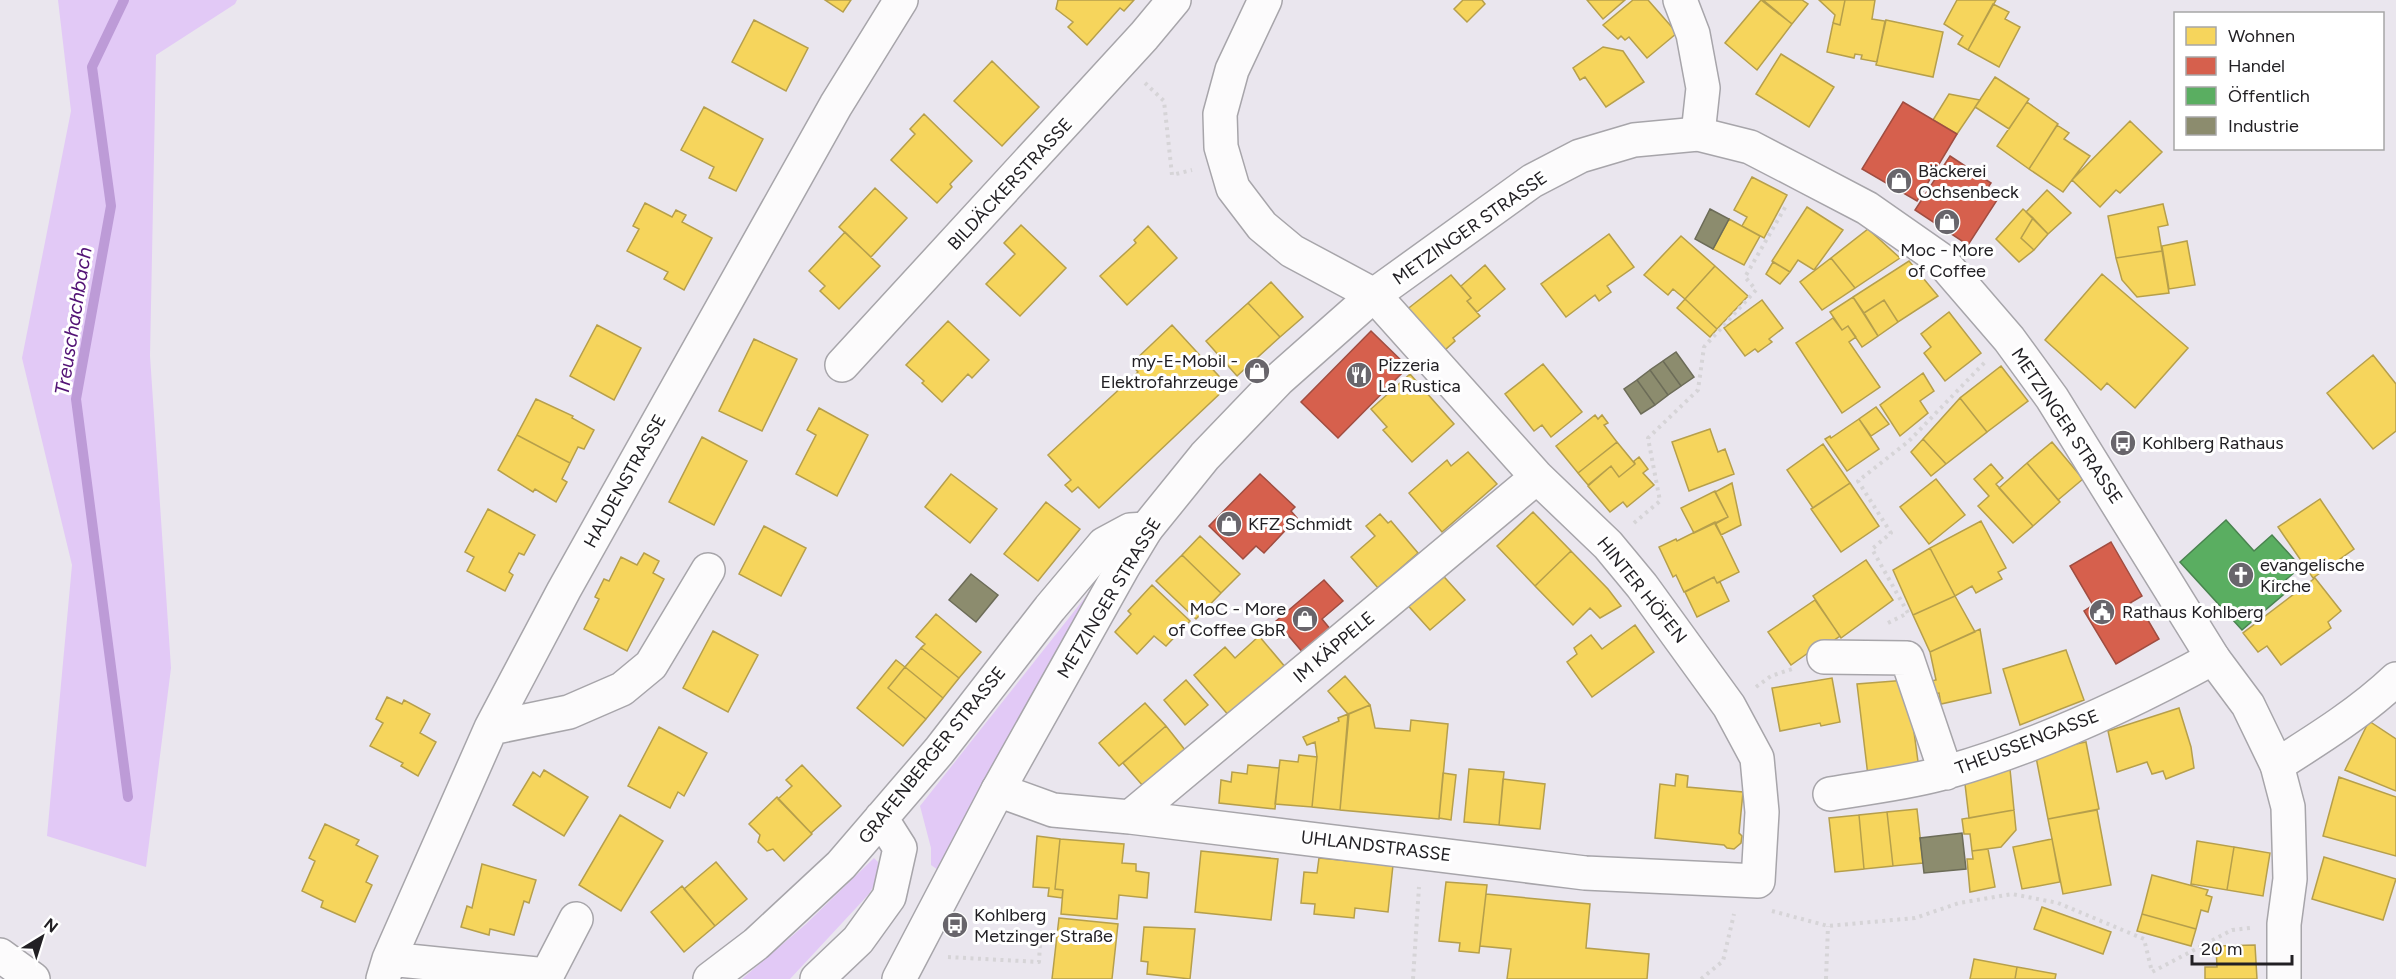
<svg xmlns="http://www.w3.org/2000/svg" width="2396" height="979" viewBox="0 0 2396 979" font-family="Figtree,sans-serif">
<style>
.green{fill:#e2c9f6}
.homes{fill:#f6d55c;stroke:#b69f4b;stroke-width:1.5}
.shops{fill:#d6604d;stroke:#a04d41;stroke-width:1.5}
.public{fill:#5aae61;stroke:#49834f;stroke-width:1.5}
.industry{fill:#8c8c6e;stroke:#6c6c58;stroke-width:1.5}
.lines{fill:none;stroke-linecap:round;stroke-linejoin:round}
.stream{stroke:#bd9bd7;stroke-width:10}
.minor-casing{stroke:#a7a5aa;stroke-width:36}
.major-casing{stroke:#a7a5aa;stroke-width:36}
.path{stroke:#d6d4d7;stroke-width:4;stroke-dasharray:3 4.5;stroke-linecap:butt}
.minor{stroke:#fcfbfc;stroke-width:33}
.major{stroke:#fcfbfc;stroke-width:33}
.labels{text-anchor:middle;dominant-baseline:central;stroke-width:6;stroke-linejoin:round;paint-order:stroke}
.poi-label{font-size:18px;fill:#222024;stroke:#fff;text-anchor:start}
.street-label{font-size:18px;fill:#222024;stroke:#fff}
.water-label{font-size:20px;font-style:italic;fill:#521275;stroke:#fff}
</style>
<rect width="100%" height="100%" fill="#eae6ee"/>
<path class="green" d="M58 0H237L235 4 156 55 150 356 171 668 146 867 47 836 72 565 22 358 71 111Z
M1091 590 1096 594 938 870 931 865V848L920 806Z
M874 858 878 862C878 875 876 883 869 894L790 979H742L806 924Z"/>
<path class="homes" d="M825 0H851L843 12Z
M1058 0H1134L1124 11 1120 8 1087 45 1068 27 1073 22 1056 9Z
M1463 0H1482L1485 4 1467 22 1454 9Z
M1587 0H1625L1603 19Z
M1633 0H1648L1677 33 1647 58 1629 37 1625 40 1621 36 1618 39 1603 25Z
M1761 0 1792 24 1757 70 1725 43Z
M1763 0H1802L1808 4 1792 24Z
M1819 0H1845L1840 25 1833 23 1835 15Z
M1845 0H1875L1872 19 1885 21 1877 62 1861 59 1862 55 1855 54 1854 58 1827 52 1833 23 1840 25Z
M1957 0H1996L1968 50 1958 44 1963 36 1944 24Z
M1993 4 2009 12 2005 19 2020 27 1999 67 1968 50Z
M754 20 808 48 786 91 732 62Z
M1886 20 1943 32 1933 77 1876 65Z
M1603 47 1623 51 1644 82 1606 107 1585 77 1580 80 1573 68Z
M1781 54 1834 87 1809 127 1756 94Z
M992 61 1039 107 1002 146 954 101Z
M1995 77 2029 99 2009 129 1975 107Z
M1949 94 1980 100 1957 134 1933 120Z
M2027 102 2058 124 2029 169 1997 146Z
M704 107 763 139 736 191 709 178 714 167 681 150Z
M924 114 972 161 950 184 952 187 937 203 891 160 915 134 910 129Z
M2130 121 2162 152 2120 193 2116 190 2100 207 2072 180Z
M2057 125 2069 133 2064 139 2090 156 2063 192 2029 169Z
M1752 177 1787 195 1764 238 1742 226 1747 217 1734 210Z
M875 188 907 218 871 257 839 227Z
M2047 190 2071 213 2048 234 2026 212Z
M645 203 672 217 676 210 686 215 682 222 712 238 684 290 664 279 668 272 627 251 639 229 633 226Z
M2163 204 2168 225 2158 227 2162 251 2116 258 2108 216Z
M1807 207 1843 230 1814 270 1798 260 1790 272 1772 261Z
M2023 209 2033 218 2021 238 2034 250 2019 262 1996 239Z
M2033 218 2048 234 2034 250 2021 238Z
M1729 219 1760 236 1744 265 1713 249Z
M1021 225 1066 268 1020 316 986 284 1015 254 1004 243Z
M1148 226 1177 258 1127 305 1100 276 1136 243 1134 240Z
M1868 229 1900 258 1855 288 1831 258Z
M845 232 880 266 839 309 820 291 825 286 809 271Z
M1609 234 1634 267 1607 286 1611 292 1599 301 1595 295 1566 317 1541 284Z
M1681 236 1715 266 1685 299 1673 289 1668 295 1644 275Z
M2187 241 2195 285 2169 289 2162 246Z
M2162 251 2169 293 2137 297 2122 280 2116 258Z
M1831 258 1855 288 1822 310 1800 282Z
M1909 261 1938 296 1898 322 1884 300 1864 313 1853 297Z
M1773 262 1790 272 1780 284 1766 274Z
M1485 265 1505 289 1477 312 1467 301 1471 298 1461 286Z
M1715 266 1748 296 1717 329 1685 299Z
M2102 274 2188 348 2135 408 2107 383 2101 390 2045 340Z
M1451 275 1471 298 1467 301 1480 316 1453 338 1455 341 1437 357 1401 314Z
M1271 282 1303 317 1280 337 1248 303Z
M1853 297 1878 336 1862 347 1848 326 1842 330 1830 312Z
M1685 299 1717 329 1710 337 1677 308Z
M1762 300 1783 328 1769 339 1772 342 1758 352 1755 349 1745 356 1724 328Z
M1884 300 1898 322 1878 336 1864 313Z
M1248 303 1280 337 1237 376 1206 341Z
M1949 312 1981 353 1945 381 1924 353 1931 347 1921 334Z
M1833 318 1842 330 1848 326 1856 337 1849 342 1880 387 1842 413 1796 343Z
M948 321 989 360 972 378 968 374 942 402 922 383 924 381 906 365Z
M597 325 641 348 614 400 570 376Z
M1172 325 1228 386 1099 508 1078 487 1072 492 1065 485 1071 480 1048 455 1138 372 1131 364Z
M754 339 797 359 762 431 719 411Z
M2373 355 2396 384V431L2373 449 2327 393Z
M1543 364 1582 412 1551 437 1542 425 1534 431 1505 394Z
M2001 366 2028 401 1987 432 1960 398Z
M1923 373 1934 391 1920 401 1928 413 1900 436 1880 405Z
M1410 374 1454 424 1412 462 1383 430 1387 427 1371 409Z
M1960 398 1987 432 1946 464 1923 439Z
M536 399 573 416 572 418 594 430 584 449 578 447 570 463 517 435Z
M1876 407 1889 424 1871 436 1859 419Z
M819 408 868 435 837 496 796 474 816 435 807 430Z
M1595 415 1598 419 1602 415 1608 423 1604 425 1617 442 1578 473 1556 446Z
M1859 419 1879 449 1847 471 1825 439 1830 436 1831 438Z
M1710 429 1718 452 1725 449 1734 474 1689 491 1672 442Z
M517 435 570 463 562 479 567 482 556 502 535 489 533 492 498 470Z
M702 437 747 461 714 525 669 502Z
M1923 439 1946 464 1931 476 1911 452Z
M1617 442 1635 464 1619 477 1611 466 1588 485 1578 473Z
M2052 442 2083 479 2058 500 2027 463Z
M1823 444 1850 483 1813 508 1787 470Z
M1468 452 1497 484 1442 532 1409 493 1447 460 1451 466Z
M1639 457 1648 469 1643 473 1654 485 1627 507 1623 502 1610 512 1588 486 1611 466 1619 477 1635 464 1634 461Z
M2027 463 2060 502 2033 526 1999 488Z
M1991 464 2003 478 1996 484 2033 526 2013 543 1978 506 1989 496 1974 479Z
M951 474 997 509 970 543 925 507Z
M1936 479 1965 515 1929 544 1900 507Z
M1732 483 1741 525 1721 535 1715 524 1728 517 1715 492Z
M1850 483 1879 526 1841 552 1811 509Z
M1715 491 1728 517 1694 533 1681 508Z
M2320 499 2354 549 2313 578 2278 527Z
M1046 502 1080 529 1038 581 1004 554Z
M488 509 535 535 524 555 519 553 509 572 513 575 505 591 467 571 474 557 465 552Z
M1533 512 1571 551 1535 586 1497 546Z
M1380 514 1388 523 1391 521 1418 553 1378 588 1351 557 1375 536 1366 526Z
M1981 521 2006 568 1998 572 2002 579 1976 593 1972 586 1955 596 1930 548Z
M1715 522 1739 572 1717 583 1714 577 1684 592 1676 575 1673 577 1659 547 1676 539 1677 541Z
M764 526 806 548 781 596 739 574Z
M1200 536 1240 574 1221 593 1182 555Z
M1930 548 1955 596 1913 615 1893 570Z
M1571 551 1608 589 1621 606 1600 618 1590 608 1573 625 1535 586Z
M644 553 659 561 653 573 664 579 627 651 584 629 599 599 595 597 604 579 609 581 621 557 637 565Z
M1182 555 1221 593 1196 619 1156 581Z
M1866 560 1893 600 1841 638 1813 596Z
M1437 569 1465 600 1430 630 1403 600Z
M1714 577 1717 583 1720 582 1729 601 1697 617 1685 592Z
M2315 578 2341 611 2328 622 2331 628 2281 665 2267 646 2258 652 2243 633Z
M1152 585 1190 621 1166 646 1154 636 1137 654 1115 632 1131 614 1128 611Z
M1955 596 1975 632 1930 652 1913 615Z
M1815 600 1840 636 1810 657 1808 653 1791 665 1768 632Z
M936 614 981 652 959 678 921 648 925 644 916 637Z
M1635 625 1654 652 1592 697 1567 662 1577 654 1574 648 1591 635 1602 649Z
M1980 629 1991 693 1941 704 1939 693 1933 694 1931 681 1936 680 1930 652Z
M713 631 758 655 728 712 683 688Z
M1259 636 1286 668 1230 717 1194 675 1225 647 1235 658Z
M921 648 959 678 943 698 905 667Z
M2066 650 2084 700 2020 725 2003 669Z
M896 660 905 667 888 688 926 719 903 746 857 708Z
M905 667 943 698 926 719 888 688Z
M1345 676 1370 705 1348 714 1328 691Z
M1832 678 1840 722 1821 726 1820 723 1780 731 1772 688Z
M1186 680 1208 705 1185 725 1164 700Z
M1907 680 1919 769 1868 776 1857 684Z
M387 697 402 704 404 700 430 714 420 733 436 742 418 776 401 766 403 763 370 746 383 723 376 719Z
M1145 703 1166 726 1119 766 1099 743Z
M1370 705 1375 728 1410 731 1411 720 1448 724 1439 819 1340 810 1349 714Z
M2179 708 2191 747 2194 768 2166 779 2163 771 2152 774 2147 762 2117 772 2108 731Z
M1348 714 1340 810 1312 807 1317 757 1315 742 1307 745 1303 737 1339 721 1338 718Z
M2369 721 2396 739V791L2345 770Z
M1166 726 1185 750 1143 786 1123 763Z
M659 727 707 753 684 796 678 792 670 808 628 786Z
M2086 742 2099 809 2048 819 2035 752Z
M1299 755 1317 757 1312 807 1275 804 1280 760 1298 762Z
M802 765 841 806 811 833 778 799 792 786 786 780Z
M1248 765 1279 768 1275 809 1219 803 1221 780 1231 782 1232 772 1247 774Z
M1469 769 1504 772 1499 825 1464 822Z
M2010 769 2014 810 1969 818 1965 784Z
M544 770 588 797 564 836 513 805 533 772 540 777Z
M1443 773 1456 775 1451 820 1439 818Z
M1676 774 1688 776 1687 787 1743 792 1739 833 1742 836 1741 843 1734 849 1727 848 1724 845 1655 838 1660 784 1675 786Z
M2339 777 2396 797V856L2323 836Z
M1503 779 1545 784 1540 829 1499 825Z
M777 797 812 834 784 861 773 849 767 851 758 842 760 835 749 824Z
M1917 809 1923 863 1893 866 1887 812Z
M2014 810 2016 830 2001 847 1972 851 1970 834H1964L1962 819Z
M2097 810 2111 885 2063 894 2048 819Z
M1887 812 1893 866 1864 869 1859 815Z
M620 815 663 841 621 911 579 885Z
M1859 815 1864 869 1835 872 1829 818Z
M325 824 359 840 356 845 378 856 366 882 372 885 355 922 321 907 323 901 302 891 315 861 309 858Z
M1037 836 1060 839 1055 889 1063 890 1062 898 1048 896 1049 888 1033 887Z
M1060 839 1124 844 1122 863 1136 864V871L1149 873 1147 898 1119 895 1117 919 1061 914 1063 890 1055 889Z
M2052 839 2060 882 2022 889 2013 847Z
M2197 841 2234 847 2227 890 2191 884Z
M2234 847 2270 853 2263 896 2227 890Z
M1988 849 1995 887 1970 892 1967 859H1973L1972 851Z
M1201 851 1278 859 1271 920 1195 912Z
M2324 857 2396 879 2383 920 2312 899Z
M1319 858 1393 865 1388 912 1355 908 1354 918 1314 914 1315 904 1301 903 1304 872 1317 873Z
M716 862 747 899 715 926 684 889Z
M482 864 536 880 529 903 524 901 514 935 490 929 489 935 461 927 467 906 472 908Z
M2152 875 2208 890 2206 895 2212 897 2208 912 2201 910 2196 929 2142 914Z
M1446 882 1487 885 1479 953 1459 951 1460 943 1439 941Z
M682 886 715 926 684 952 651 912Z
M1486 894 1590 904 1586 948 1649 954 1647 979H1507L1511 949 1480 946Z
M2042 907 2111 932 2103 954 2034 929Z
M2142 914 2196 929 2191 946 2137 931Z
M1059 918 1118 924 1112 979H1052Z
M1144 927 1195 929 1190 979 1147 974 1148 962 1141 961Z
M2255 945 2257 979H2205V967H2217L2216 946Z
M1974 959 2017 967 2015 979H1970Z
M2017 967 2056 974 2055 979H2015Z"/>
<path class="shops" d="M1903 102 1957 134 1917 201 1862 169Z
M1950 156 1991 183 1987 189 1999 197 1968 245 1915 210Z
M1371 331 1408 367 1338 438 1301 402Z
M1260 474 1295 507 1291 511 1297 518 1264 553 1256 546 1243 559 1209 526Z
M2111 542 2142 596 2130 603 2137 614 2142 610 2159 639 2116 664 2084 611 2093 605 2070 566Z
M1324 580 1343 601 1322 619 1331 630 1304 654 1276 621Z"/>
<path class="public" d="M2226 520 2254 551 2272 535 2301 567 2282 583 2289 590 2242 630 2180 562Z"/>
<path class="industry" d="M1710 209 1729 219 1713 249 1695 239Z
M1676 352 1694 377 1681 386 1663 361Z
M1663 361 1681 386 1668 395 1650 370Z
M1650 370 1668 395 1655 405 1637 380Z
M1637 380 1655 405 1641 414 1624 389Z
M971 574 998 595 976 622 949 600Z
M1962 833 1966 869 1924 873 1920 838Z"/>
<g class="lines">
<path class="stream" d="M124 0 92 67 111 206 76 399 128 797"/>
<g class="minor-casing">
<path id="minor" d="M1680 0 1693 34 1703 88 1698 134
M842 365 1144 36 1174 0
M1824 657 1907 658 1946 773
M491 728 569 712 622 689 651 665 708 570
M2277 765C2318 739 2360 713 2396 679
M998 790 1053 810 1130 817 1585 873 1758 881 1762 812 1757 758 1729 706 1642 586 1608 545 1537 477 1374 295 1292 251 1262 226 1233 188 1221 147 1220 114 1232 70 1265 0
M1830 794C1869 787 1910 783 1947 772 2040 746 2129 704 2213 658
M1130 817 1537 477
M0 955 33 979
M389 959 547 975 576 919
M383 979 389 959 491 728 564 590 836 105 901 0
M710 979 756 944 841 865 939 751 1050 608 1104 544 1130 530 1146 529
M817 979 858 940 889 897 900 848 881 818"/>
</g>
<g class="major-casing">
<path id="major" d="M899 979 998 790 1123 567 1146 529 1205 456 1278 380 1374 295 1532 181 1580 156 1634 140 1698 134 1750 147 1804 175 1867 208 1940 259 2009 339 2052 398 2213 658 2248 705 2277 765 2288 807 2290 879 2284 924V979"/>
</g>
<path class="path" d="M1145 83 1164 101 1172 175 1192 170
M1634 523 1660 501 1648 438 1698 390 1704 347 1756 290 1745 277 1787 204
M1888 623 1908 613 1872 549 1891 533 1858 481 1909 441 1986 361
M1756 687 1771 676 1792 669
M1772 911 1828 926 1915 918 1959 903 2012 894 2058 903 2144 939 2152 972 2232 930 2250 928
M948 957 1039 962 1041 926
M1413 979 1419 887
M1701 979 1723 961 1734 914
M1826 979 1828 926"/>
<use href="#minor" class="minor"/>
<use href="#major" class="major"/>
</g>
<defs>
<g id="shop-disc" transform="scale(1.35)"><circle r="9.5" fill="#68656b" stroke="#fff"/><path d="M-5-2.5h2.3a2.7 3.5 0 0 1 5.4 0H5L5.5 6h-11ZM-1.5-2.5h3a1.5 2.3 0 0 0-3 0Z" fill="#fff"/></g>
<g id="restaurant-disc" transform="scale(1.35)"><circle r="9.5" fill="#68656b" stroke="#fff"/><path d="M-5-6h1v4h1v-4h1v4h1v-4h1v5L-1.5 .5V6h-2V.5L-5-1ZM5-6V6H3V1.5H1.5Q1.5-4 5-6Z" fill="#fff"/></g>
<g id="bus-disc" transform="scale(1.35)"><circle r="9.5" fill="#68656b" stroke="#fff"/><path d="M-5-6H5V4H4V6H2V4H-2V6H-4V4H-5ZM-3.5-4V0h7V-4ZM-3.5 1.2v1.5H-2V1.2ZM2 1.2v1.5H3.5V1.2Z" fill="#fff"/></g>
<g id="church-disc" transform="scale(1.35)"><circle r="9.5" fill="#68656b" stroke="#fff"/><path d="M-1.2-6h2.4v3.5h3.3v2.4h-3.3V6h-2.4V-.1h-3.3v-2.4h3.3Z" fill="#fff"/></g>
<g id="civic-disc" transform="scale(1.35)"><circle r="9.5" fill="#68656b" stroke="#fff"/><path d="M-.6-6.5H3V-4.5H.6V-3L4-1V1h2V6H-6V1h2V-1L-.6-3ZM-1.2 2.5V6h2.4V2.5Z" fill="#fff"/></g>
</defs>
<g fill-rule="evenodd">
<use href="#shop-disc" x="1899" y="181"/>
<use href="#shop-disc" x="1947" y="222"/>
<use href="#shop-disc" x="1257" y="371"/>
<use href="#restaurant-disc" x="1359" y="375"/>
<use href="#bus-disc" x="2123" y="443"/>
<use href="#shop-disc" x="1229" y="524"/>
<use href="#church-disc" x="2241" y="575"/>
<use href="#civic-disc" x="2102" y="612"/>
<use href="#shop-disc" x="1305" y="619"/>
<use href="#bus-disc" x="955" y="925"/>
</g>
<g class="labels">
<g class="poi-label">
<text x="1918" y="171">Bäckerei<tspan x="1918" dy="21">Ochsenbeck</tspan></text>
<text x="1947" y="250" text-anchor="middle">Moc - More<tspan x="1947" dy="21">of Coffee</tspan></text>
<text x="1238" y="361" text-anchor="end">my-E-Mobil -<tspan x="1238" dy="21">Elektrofahrzeuge</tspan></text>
<text x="1378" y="365">Pizzeria<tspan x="1378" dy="21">La Rustica</tspan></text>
<text x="2142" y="443">Kohlberg Rathaus</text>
<text x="1248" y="524">KFZ Schmidt</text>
<text x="2260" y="565">evangelische<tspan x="2260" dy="21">Kirche</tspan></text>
<text x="1286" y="609" text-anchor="end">MoC - More<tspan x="1286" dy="21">of Coffee GbR</tspan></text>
<text x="2122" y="612">Rathaus Kohlberg</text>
<text x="974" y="915">Kohlberg<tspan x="974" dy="21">Metzinger Straße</tspan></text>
</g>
<g class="street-label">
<text transform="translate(1010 184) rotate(-47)">BILDÄCKERSTRASSE</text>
<text transform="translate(1470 228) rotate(-35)">METZINGER STRASSE</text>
<text transform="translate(2067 426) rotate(56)">METZINGER STRASSE</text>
<text transform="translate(625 481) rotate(-61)">HALDENSTRASSE</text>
<text transform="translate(1642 590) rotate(51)">HINTER HÖFEN</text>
<text transform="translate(1109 598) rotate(-59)">METZINGER STRASSE</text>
<text transform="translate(1334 647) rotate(-40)">IM KÄPPELE</text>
<text transform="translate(2027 742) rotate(-21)">THEUSSENGASSE</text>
<text transform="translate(932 755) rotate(-51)">GRAFENBERGER STRASSE</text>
<text transform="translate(1376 846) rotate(7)">UHLANDSTRASSE</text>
</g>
<g class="water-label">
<text transform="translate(73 321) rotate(-81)">Treuschachbach</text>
</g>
</g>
<rect x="2174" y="12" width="210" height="138" fill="#ffffff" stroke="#a7a6a7" stroke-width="1.5"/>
<rect x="2186" y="27" width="30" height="18" fill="#f6d55c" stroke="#a7a6a7" stroke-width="1.5"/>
<text x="2228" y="42" font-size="18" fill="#222024">Wohnen</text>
<rect x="2186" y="57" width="30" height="18" fill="#d6604d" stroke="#a7a6a7" stroke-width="1.5"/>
<text x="2228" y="72" font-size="18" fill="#222024">Handel</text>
<rect x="2186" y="87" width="30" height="18" fill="#5aae61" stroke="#a7a6a7" stroke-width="1.5"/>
<text x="2228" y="102" font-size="18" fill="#222024">Öffentlich</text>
<rect x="2186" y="117" width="30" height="18" fill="#8c8c6e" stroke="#a7a6a7" stroke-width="1.5"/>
<text x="2228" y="132" font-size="18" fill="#222024">Industrie</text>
<g transform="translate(42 937) rotate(38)" stroke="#ffffff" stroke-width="4.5" paint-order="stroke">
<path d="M0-4.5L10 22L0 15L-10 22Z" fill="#222024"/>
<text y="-9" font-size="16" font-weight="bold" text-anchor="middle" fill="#222024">N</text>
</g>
<path d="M2192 955v9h100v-9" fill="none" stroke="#222024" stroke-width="3"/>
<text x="2201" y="955" font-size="18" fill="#222024" stroke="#ffffff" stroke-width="4.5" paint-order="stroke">20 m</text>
</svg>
